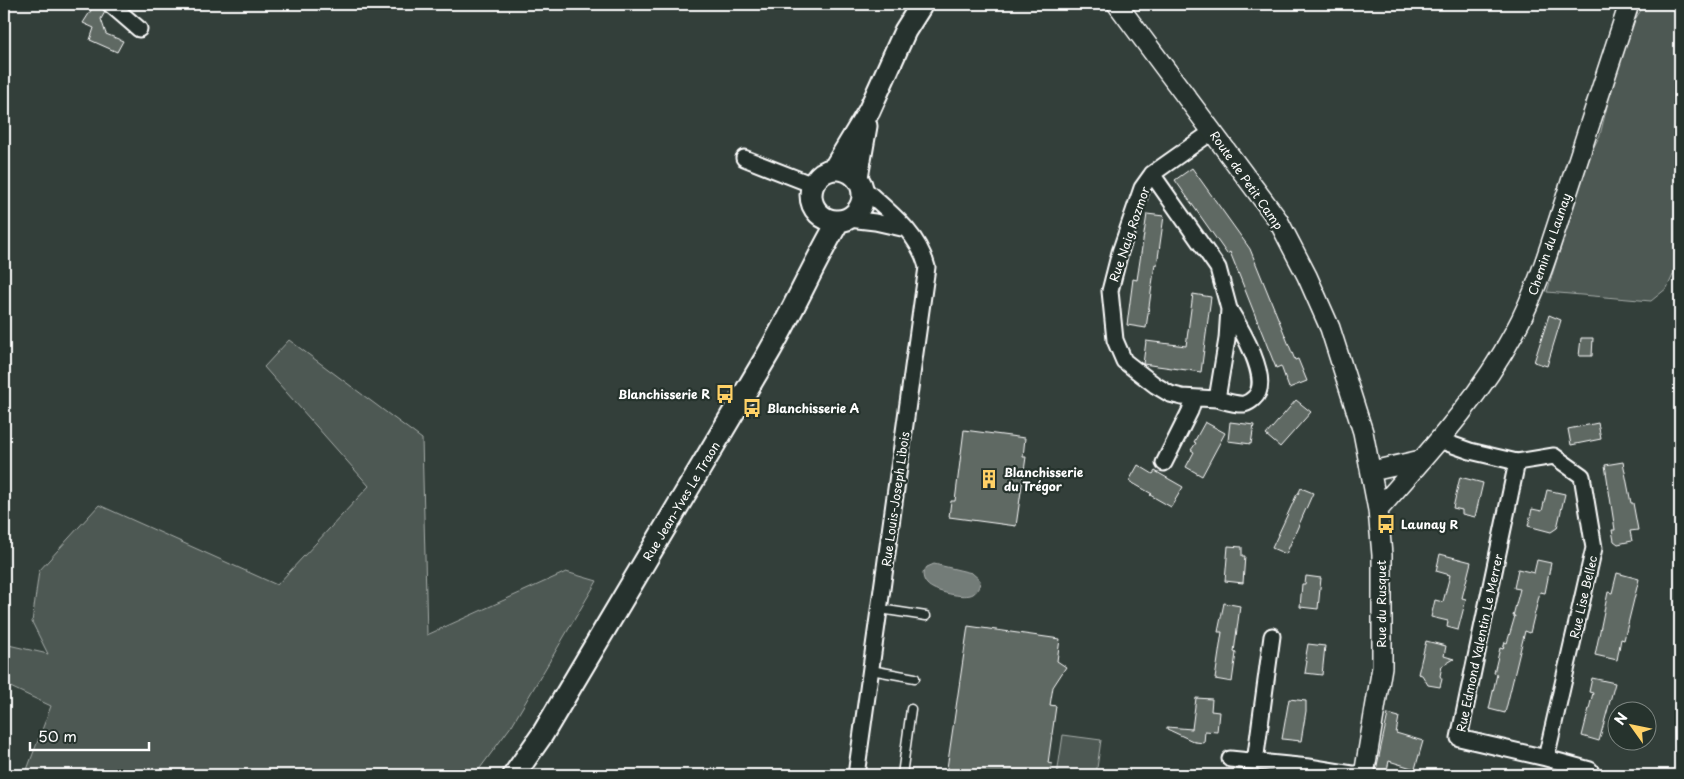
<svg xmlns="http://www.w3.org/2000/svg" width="1684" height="779" viewBox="0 0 1684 779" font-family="'Playpen Sans',sans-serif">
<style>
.green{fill:#4d5853;stroke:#a6aca9}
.water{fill:#737b78;stroke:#abb0ae}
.building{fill:#5f6964;stroke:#fff}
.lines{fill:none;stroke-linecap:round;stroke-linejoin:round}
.service-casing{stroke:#fff;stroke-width:11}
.minor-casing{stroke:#fff;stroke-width:19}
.tertiary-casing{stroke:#fff;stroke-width:22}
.secondary-casing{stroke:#fff;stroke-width:25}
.service{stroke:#26332d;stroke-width:8}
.minor{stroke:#26332d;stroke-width:15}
.tertiary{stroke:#26332d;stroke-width:19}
.secondary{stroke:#26332d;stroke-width:21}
.labels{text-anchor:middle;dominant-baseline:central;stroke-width:4.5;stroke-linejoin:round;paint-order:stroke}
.street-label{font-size:12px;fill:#fff;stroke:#26332d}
.poi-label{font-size:12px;font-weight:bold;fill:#fff;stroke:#26332d;text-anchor:start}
</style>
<rect width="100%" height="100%" fill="#333f3a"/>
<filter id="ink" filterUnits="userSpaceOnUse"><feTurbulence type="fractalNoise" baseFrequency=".02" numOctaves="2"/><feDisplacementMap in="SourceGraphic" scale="10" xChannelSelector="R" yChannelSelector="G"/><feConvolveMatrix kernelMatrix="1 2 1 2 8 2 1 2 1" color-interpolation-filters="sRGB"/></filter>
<g filter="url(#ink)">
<path class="green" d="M1645 4H1680V260L1667 288 1651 301 1547 292 1587 160 1600 135 1612 86 1632 24Z
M289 340 422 439 427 635 566 572 597 581 512 725 475 775H25L51 706 4 684V644L48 654 32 622 39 571 99 505 277 585 369 486 264 367Z
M1063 735 1101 740 1096 775H1057Z"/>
<path class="water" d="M934 564 972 573 980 580C980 585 978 591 973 594 965 599 933 592 927 584 924 581 923 577 923 573L927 567Z"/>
<path class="building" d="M95 4H101V8L105 12 101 19 106 34 123 41 117 52 90 40 94 28 83 23Z
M1192 168 1250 249 1295 360 1298 359 1307 381 1289 388 1281 366 1276 368 1230 252 1227 254 1175 180Z
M1147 214 1164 216 1157 265 1155 264 1146 328 1127 325 1133 279 1137 280Z
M1193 294 1211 297 1201 372 1143 364 1146 341 1186 346Z
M1549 315 1561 320 1547 366 1534 362Z
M1581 338H1593L1592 356H1579Z
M1296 400 1311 412 1280 447 1266 435Z
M1205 422 1225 433 1202 476 1186 467 1194 452 1191 450 1196 443 1194 442Z
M1230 422 1254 425 1251 444 1228 441Z
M1598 423 1601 439 1571 445 1568 429Z
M964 430 1025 438 1023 457H1026L1016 526 949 517 951 501H955Z
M1623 462 1631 503H1633L1638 530 1630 531 1632 541 1618 544 1614 541 1612 530H1615L1605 465Z
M1138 465 1153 474 1155 471 1183 487 1171 507 1150 495 1152 494 1129 481Z
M1460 477 1483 483 1475 517 1462 514V510L1453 508Z
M1301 488 1313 493 1286 554 1272 548 1297 494H1298Z
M1547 490 1565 494 1557 528 1551 532 1528 526 1532 509 1542 511Z
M1228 546 1242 547V556H1245L1243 583 1225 581Z
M1440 554 1471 562 1462 598 1466 599 1458 630 1447 627 1448 621 1431 617 1435 600 1443 602 1450 575 1436 571Z
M1537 560 1551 563 1545 593 1540 592 1530 633 1525 631 1505 713 1489 709 1497 674 1494 673 1500 648 1503 649 1505 642 1507 643 1515 616H1513L1520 589 1514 588 1518 569 1534 573Z
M1617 573 1639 579 1624 640 1621 639 1617 660 1595 655 1608 592 1612 593Z
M1306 576 1321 578 1318 609 1300 607 1302 584H1305Z
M1224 603 1240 606 1234 652 1236 653 1232 682 1215 679 1222 632H1218Z
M968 626 1060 639 1057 661 1066 667 1053 687 1050 705 1056 706 1048 763 1052 764 1050 775H946Z
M1426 641 1446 646 1444 656 1454 659 1442 666 1440 676 1442 679 1440 687 1428 685 1422 675 1418 674Z
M1308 644 1325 646 1322 675 1305 673 1307 661H1305Z
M1592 678 1615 683 1599 741 1582 736 1593 693 1589 692Z
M1196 698 1212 699 1211 711 1219 712 1217 732 1205 731 1204 743 1195 742 1167 729V727L1192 729Z
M1289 699 1306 701V711L1301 741 1282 739Z
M1388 714 1399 717 1396 733 1423 741 1415 769 1389 761 1386 775H1375Z"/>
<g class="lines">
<g class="service-casing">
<path id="service" d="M880 609 926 616
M871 670 915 678
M902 775 911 709"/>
</g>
<g class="minor-casing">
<path id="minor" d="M110 4 139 29
M744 158 813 185
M1152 174 1218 268 1229 309 1227 339 1217 399 1182 397 1170 394 1155 385 1124 361 1115 340 1110 291 1120 252 1142 188 1152 174 1203 138 1213 132
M849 219 875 222 906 229
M1217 399C1225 401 1236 405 1244 404 1248 403 1251 401 1254 398 1273 381 1240 327 1229 309
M1439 440 1470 451 1517 462 1554 456 1582 476 1594 548 1546 758
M1517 462 1459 738 1546 758 1590 770
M1164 463 1190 411 1194 398
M1230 759 1309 767 1352 774H1364
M1255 762 1272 636
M856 775 927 267C918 232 888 211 863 188"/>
</g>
<g class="tertiary-casing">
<path id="tertiary" d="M1117 4 1278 220 1307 276 1330 328 1363 432 1378 510 1382 555V667L1364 775
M1372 471 1421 460
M1378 510C1427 454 1479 399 1514 333 1539 287 1553 237 1569 188 1589 127 1609 65 1629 4"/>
</g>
<g class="secondary-casing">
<path id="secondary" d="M811 195a26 26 0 1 1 52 0a26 26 0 1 1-52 0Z
M834 169 869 111 905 31 922 4
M857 177 866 126
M514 775 542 735 768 354C793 311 813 265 838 222"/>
</g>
<use href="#service" class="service"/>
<use href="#minor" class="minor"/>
<use href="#tertiary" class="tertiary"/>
<use href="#secondary" class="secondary"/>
</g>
</g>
<defs>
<g id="bus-bare" transform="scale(1.5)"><path d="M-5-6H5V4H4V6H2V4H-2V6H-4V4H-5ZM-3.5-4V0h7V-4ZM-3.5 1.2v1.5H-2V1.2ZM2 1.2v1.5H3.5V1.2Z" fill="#ffd166" stroke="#26332d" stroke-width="2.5" paint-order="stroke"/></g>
<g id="building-bare" transform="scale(1.5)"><path d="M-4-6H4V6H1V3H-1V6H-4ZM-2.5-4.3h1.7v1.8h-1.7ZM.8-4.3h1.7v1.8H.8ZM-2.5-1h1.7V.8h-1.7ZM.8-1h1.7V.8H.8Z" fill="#ffd166" stroke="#26332d" stroke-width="2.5" paint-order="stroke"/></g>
</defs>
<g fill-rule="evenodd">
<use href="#bus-bare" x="725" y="394"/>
<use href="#bus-bare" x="752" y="408"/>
<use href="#building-bare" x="989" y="479"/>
<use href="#bus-bare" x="1386" y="524"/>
</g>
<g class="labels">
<g class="street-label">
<text transform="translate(1247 180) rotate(55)">Route de Petit Camp</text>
<text transform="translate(1129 234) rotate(-71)">Rue Naig Rozmor</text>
<text transform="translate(1549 244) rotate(-71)">Chemin du Launay</text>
<text transform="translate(895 499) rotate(-82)">Rue Louis-Joseph Libois</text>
<text transform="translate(681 501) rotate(-59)">Rue Jean-Yves Le Traon</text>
<text transform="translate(1583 597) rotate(-77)">Rue Lise Bellec</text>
<text transform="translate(1381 604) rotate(-90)">Rue du Rusquet</text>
<text transform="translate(1479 643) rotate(-78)">Rue Edmond Valentin Le Merrer</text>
</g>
<g class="poi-label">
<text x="710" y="394" text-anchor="end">Blanchisserie R</text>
<text x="767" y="408">Blanchisserie A</text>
<text x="1004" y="472">Blanchisserie<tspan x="1004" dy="14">du Trégor</tspan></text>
<text x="1401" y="524">Launay R</text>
</g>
</g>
<rect width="1684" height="779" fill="none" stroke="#26332d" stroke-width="20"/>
<rect x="10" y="10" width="1664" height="759" fill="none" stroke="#fff" stroke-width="2" filter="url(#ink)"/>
<g transform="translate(1632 726) rotate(303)"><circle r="24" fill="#26332d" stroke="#7d8581"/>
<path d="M0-4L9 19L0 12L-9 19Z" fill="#ffd166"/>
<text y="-8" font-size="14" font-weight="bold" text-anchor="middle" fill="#ffffff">N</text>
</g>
<path d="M30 742v8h119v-8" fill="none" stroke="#ffffff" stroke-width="2.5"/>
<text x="38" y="742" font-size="15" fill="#ffffff" stroke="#26332d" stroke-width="4" paint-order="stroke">50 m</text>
</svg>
